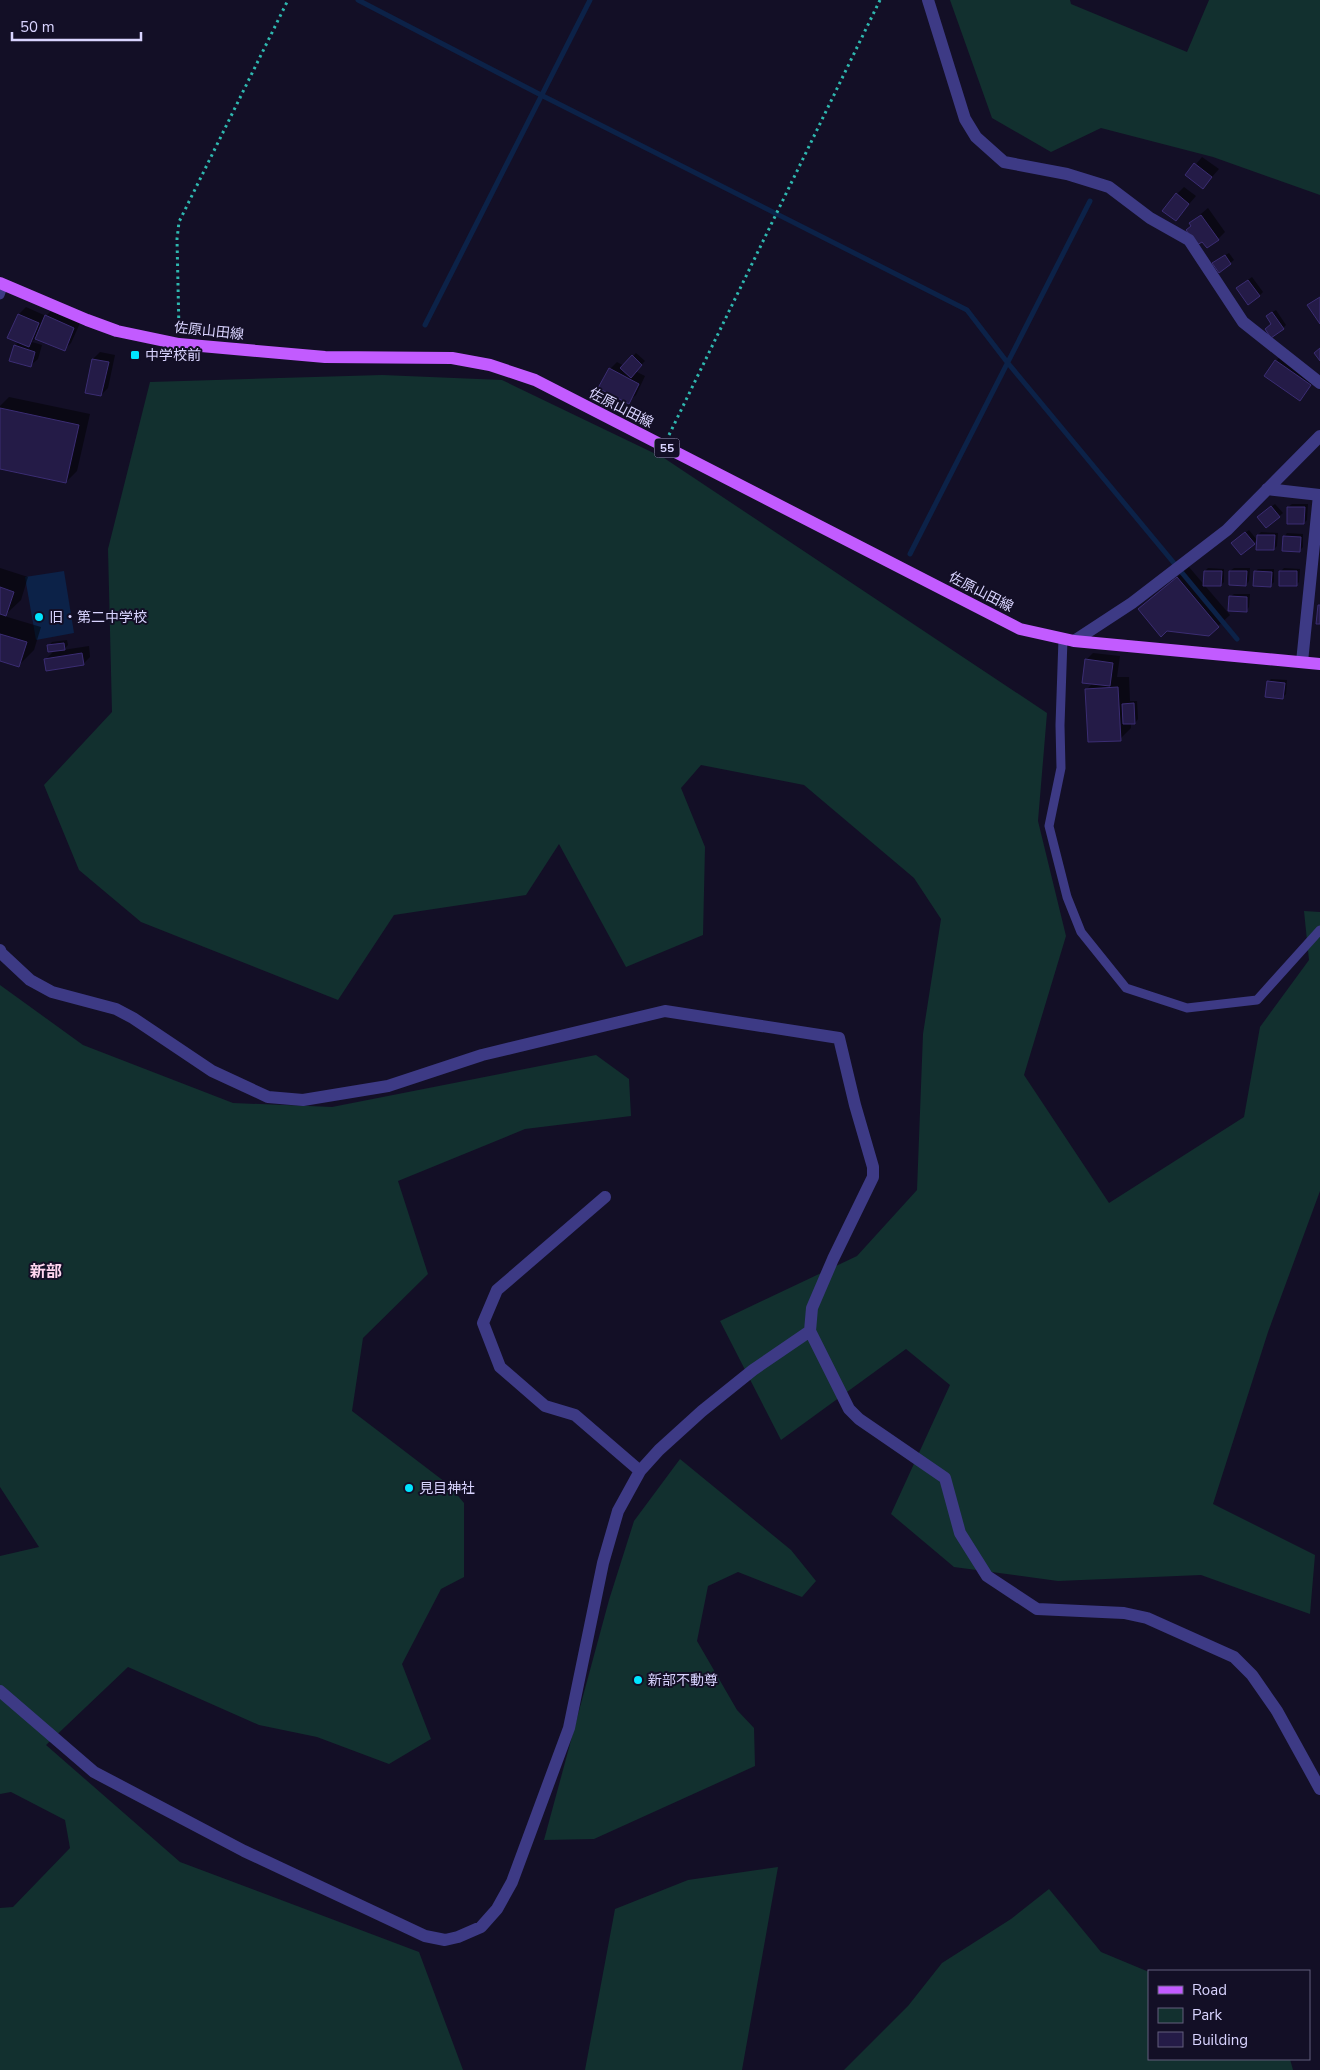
<svg xmlns="http://www.w3.org/2000/svg" width="1320" height="2070" viewBox="0 0 1320 2070" font-family="'Nunito Sans','Noto Sans JP',sans-serif">
<style>
.green{fill:#12302f}
.water{fill:#0c2248}
.shadow{fill:#0007}
.lines{fill:none;stroke-linecap:round;stroke-linejoin:round}
.stream{stroke:#0c2248;stroke-width:5}
.building{fill:#241b47;stroke:#3b2d73}
.path{stroke:#2fb8b0;stroke-width:3;stroke-dasharray:2.5 4;stroke-linecap:butt}
.service{stroke:#3d3a85;stroke-width:9}
.minor{stroke:#3d3a85;stroke-width:12}
.primary{stroke:#c25bff;stroke-width:12}
.poi-dot{fill:#00e5ff;stroke:#130f26;stroke-width:2}
.labels{text-anchor:middle;dominant-baseline:central;stroke-width:4;stroke-linejoin:round;paint-order:stroke}
.shield{fill:#130f26;stroke:#9e99be;stroke-width:1}
.shield-label{font-size:12px;font-weight:bold;fill:#d9d4ff}
.street-label{font-size:14px;fill:#d9d4ff;stroke:#130f26}
.poi-label{font-size:14px;fill:#d9d4ff;stroke:#130f26;text-anchor:start}
.quarter-label{font-size:16px;font-weight:bold;fill:#ffd6f0;stroke:#130f26}
</style>
<rect width="100%" height="100%" fill="#130f26"/>
<path class="green" d="M950 0H1070L1071 4 1187 52 1209 0H1320V195L1213 157 1101 128 1051 152 992 118Z
M382 375 502 380 664 458 1047 713 1038 821 1066 936 1024 1075 1109 1203 1244 1117 1260 1027 1309 960 1304 911 1320 912V1191L1268 1332 1213 1504 1315 1555 1310 1614 1201 1575 1058 1581 954 1567 891 1514 950 1385 906 1349 781 1440 720 1321 857 1256 917 1190 923 1034 941 919 914 878 804 785 701 765 681 788 705 847 703 935 626 967 559 844 526 895 394 915 338 1000 141 922 79 870 44 785 112 712 108 549 150 382Z
M0 985 83 1045 233 1103 332 1107 596 1055 629 1079 631 1116 525 1129 398 1181 428 1274 363 1338 352 1411 449 1485 464 1503V1577L441 1589 402 1664 431 1739 389 1764 317 1737 259 1725 128 1667 46 1745 180 1862 419 1952 463 2070H0V1908L13 1907 70 1848 65 1820 11 1792 0 1794V1556L39 1547 0 1487Z
M680 1459 791 1550 816 1581 802 1597 738 1572 708 1586 697 1641 737 1710 754 1728 755 1766 594 1839 544 1840 609 1600 634 1521Z
M778 1867 742 2070H585L615 1909 688 1880Z
M1049 1889 1101 1952 1149 1972V2059H1290L1293 2070H844L908 2006 942 1963 1011 1919Z"/>
<path class="water" d="M64 571 74 633 36 640 25 577Z"/>
<path class="shadow" d="M1202 157 1219 169 1203 187 1187 175Z
M1184 187 1196 196 1176 219 1177 194Z
M1208 208 1225 232 1218 239 1202 240 1190 223Z
M1229 253 1234 260 1230 263 1217 260Z
M1252 277 1263 292 1260 295 1241 285Z
M26 307 46 316 53 309 81 321 71 343 64 350 36 338 32 342 42 345 38 359 30 366 15 346 19 341V314Z
M1276 310 1286 325 1283 328 1272 323 1271 313Z
M100 352 115 355 108 388 101 395 86 392 93 359Z
M636 353 645 361 635 371 645 376 636 395 628 402 610 369 617 362 624 366Z
M1283 354 1317 377 1299 399 1276 361Z
M9 397 90 414 77 471 66 482 0 467V406Z
M1275 504 1283 513 1266 527 1262 514Z
M1292 504H1308L1307 520 1304 523 1288 507Z
M1249 530 1257 540 1254 543 1236 540Z
M1261 532 1278 533 1277 546 1274 549 1258 535Z
M1287 533 1303 534V547L1300 550 1284 537Z
M1189 567 1230 615 1208 635 1140 610Z
M0 568 28 577 21 600 4 616 41 627 34 650 19 665 0 660Z
M1208 568 1224 569V582L1221 585 1205 571Z
M1234 568H1250L1249 581 1246 585 1230 571Z
M1284 568 1300 569 1299 582 1296 585 1280 572Z
M1258 569H1274V582L1271 585 1255 572Z
M1234 594H1250L1249 607 1246 611 1230 597Z
M67 640 68 645 63 650 89 646 90 657 83 664 46 659 55 650 49 646 52 642Z
M1093 653 1120 656 1117 677H1129L1130 701H1137L1138 719 1135 723H1131V728L1120 739 1087 689 1093 683 1086 660Z
M1271 679 1287 680 1286 694 1282 698 1268 682Z"/>
<g class="lines">
<path class="stream" d="M358 0 541 95 967 310 1007 362 1237 639
M425 325 590 0
M910 554 1090 201"/>
</g>
<path class="building" d="M1194 163 1212 177 1203 189 1185 175Z
M1176 193 1189 204 1176 221 1162 211Z
M1201 215 1219 240 1207 248 1202 242 1197 245 1186 230 1191 226 1189 223Z
M1225 255 1231 264 1219 273 1212 263Z
M1248 280 1260 296 1248 305 1236 288Z
M1320 297V324L1307 305Z
M1272 312 1284 329 1271 338 1265 329 1271 324 1266 316Z
M18 314 39 323 29 347 7 338Z
M45 315 74 328 65 351 35 339Z
M14 345 35 352 31 367 9 361Z
M1320 348V361L1314 353Z
M632 355 642 365 631 378 620 368Z
M92 359 109 362 101 396 85 393Z
M1275 360 1311 385 1300 401 1264 376Z
M609 368 639 384 629 404 598 388Z
M0 408 79 425 66 483 0 469Z
M1271 506 1280 517 1266 528 1257 517Z
M1287 507H1305L1304 524H1287Z
M1245 532 1255 544 1241 555 1231 543Z
M1257 535H1275L1274 550H1256Z
M1283 536 1301 537 1300 552 1282 551Z
M1204 571H1222L1221 586H1203Z
M1229 571H1247L1246 586 1229 585Z
M1254 571 1272 572 1271 587 1253 586Z
M1279 571H1297V586H1279Z
M1177 577 1219 627 1209 636 1167 631 1161 637 1138 609Z
M0 587 14 592 6 616 0 614Z
M1229 596 1247 597V612L1228 611Z
M1318 605H1320V624H1316Z
M0 634 27 642 19 667 0 661Z
M64 643 65 650 48 652 47 645Z
M82 653 84 665 46 671 44 659Z
M1085 659 1113 663 1110 686 1082 683Z
M1267 681 1285 683 1283 699 1265 697Z
M1118 687 1121 741 1088 742 1085 689Z
M1134 703 1135 724H1123L1122 704Z"/>
<g class="lines">
<path class="path" d="M179 331 177 239 179 222 288 0
M669 435 880 0"/>
<path class="service" d="M0 295 4 284
M1063 639 1060 725 1061 768 1049 826 1067 897 1081 932 1126 988 1187 1008 1257 1000 1320 930"/>
<path class="minor" d="M928 0 965 119 976 137 1004 162 1067 174 1109 187 1150 218 1189 240 1243 322 1320 383
M1267 489 1320 495
M1074 641 1132 603 1227 530 1320 436
M1302 662 1319 495
M0 950 1 953 30 980 52 992 116 1009 133 1018 212 1071 268 1097 303 1100 388 1086 482 1055 665 1011 839 1038 855 1105 873 1167V1177L833 1259 812 1308 810 1331 849 1409 859 1419 945 1478 960 1533 987 1576 1037 1609 1124 1613 1147 1618 1234 1657 1252 1675 1277 1711 1320 1789
M605 1197 497 1290 483 1323 500 1367 545 1406 575 1415 640 1471
M0 1691 94 1772 244 1851 425 1936 445 1940 458 1937 481 1927 497 1909 512 1882 569 1728 603 1563 618 1511 640 1471 659 1450 702 1411 753 1370 810 1331"/>
<path class="primary" d="M0 283 87 320 117 331 179 344 325 357 452 358 490 365 535 380 1020 629 1074 641 1320 664"/>
</g>
<g class="poi-dot">
<rect x="130" y="350" width="10" height="10" rx="2.5"/>
<circle cx="39" cy="617" r="5"/>
<circle cx="409" cy="1488" r="5"/>
<circle cx="638" cy="1680" r="5"/>
</g>
<g class="labels">
<rect class="shield" x="654.5" y="438.5" width="25" height="19" rx="4"/>
<g class="shield-label">
<text x="667" y="448">55</text>
</g>
<g class="street-label">
<text transform="translate(209 331) rotate(6)">佐原山田線</text>
<text transform="translate(621 408) rotate(27)">佐原山田線</text>
<text transform="translate(981 592) rotate(27)">佐原山田線</text>
</g>
<g class="poi-label">
<text x="145" y="355">中学校前</text>
<text x="49" y="617">旧・第二中学校</text>
<text x="419" y="1488">見目神社</text>
<text x="648" y="1680">新部不動尊</text>
</g>
<g class="quarter-label">
<text x="46" y="1272">新部</text>
</g>
</g>
<rect x="1148" y="1970" width="162" height="90" fill="#130f26" stroke="#625e7d"/>
<rect x="1158" y="1986" width="25" height="8" fill="#c25bff" stroke="#625e7d"/>
<text x="1192" y="1995" font-size="15" fill="#d9d4ff">Road</text>
<rect x="1158" y="2008" width="25" height="15" fill="#12302f" stroke="#625e7d"/>
<text x="1192" y="2020" font-size="15" fill="#d9d4ff">Park</text>
<rect x="1158" y="2032" width="25" height="15" fill="#241b47" stroke="#625e7d"/>
<text x="1192" y="2045" font-size="15" fill="#d9d4ff">Building</text>
<path d="M12 32v8h129v-8" fill="none" stroke="#d9d4ff" stroke-width="2.5"/>
<text x="20" y="32" font-size="15" fill="#d9d4ff" stroke="#130f26" stroke-width="4" paint-order="stroke">50 m</text>
</svg>
